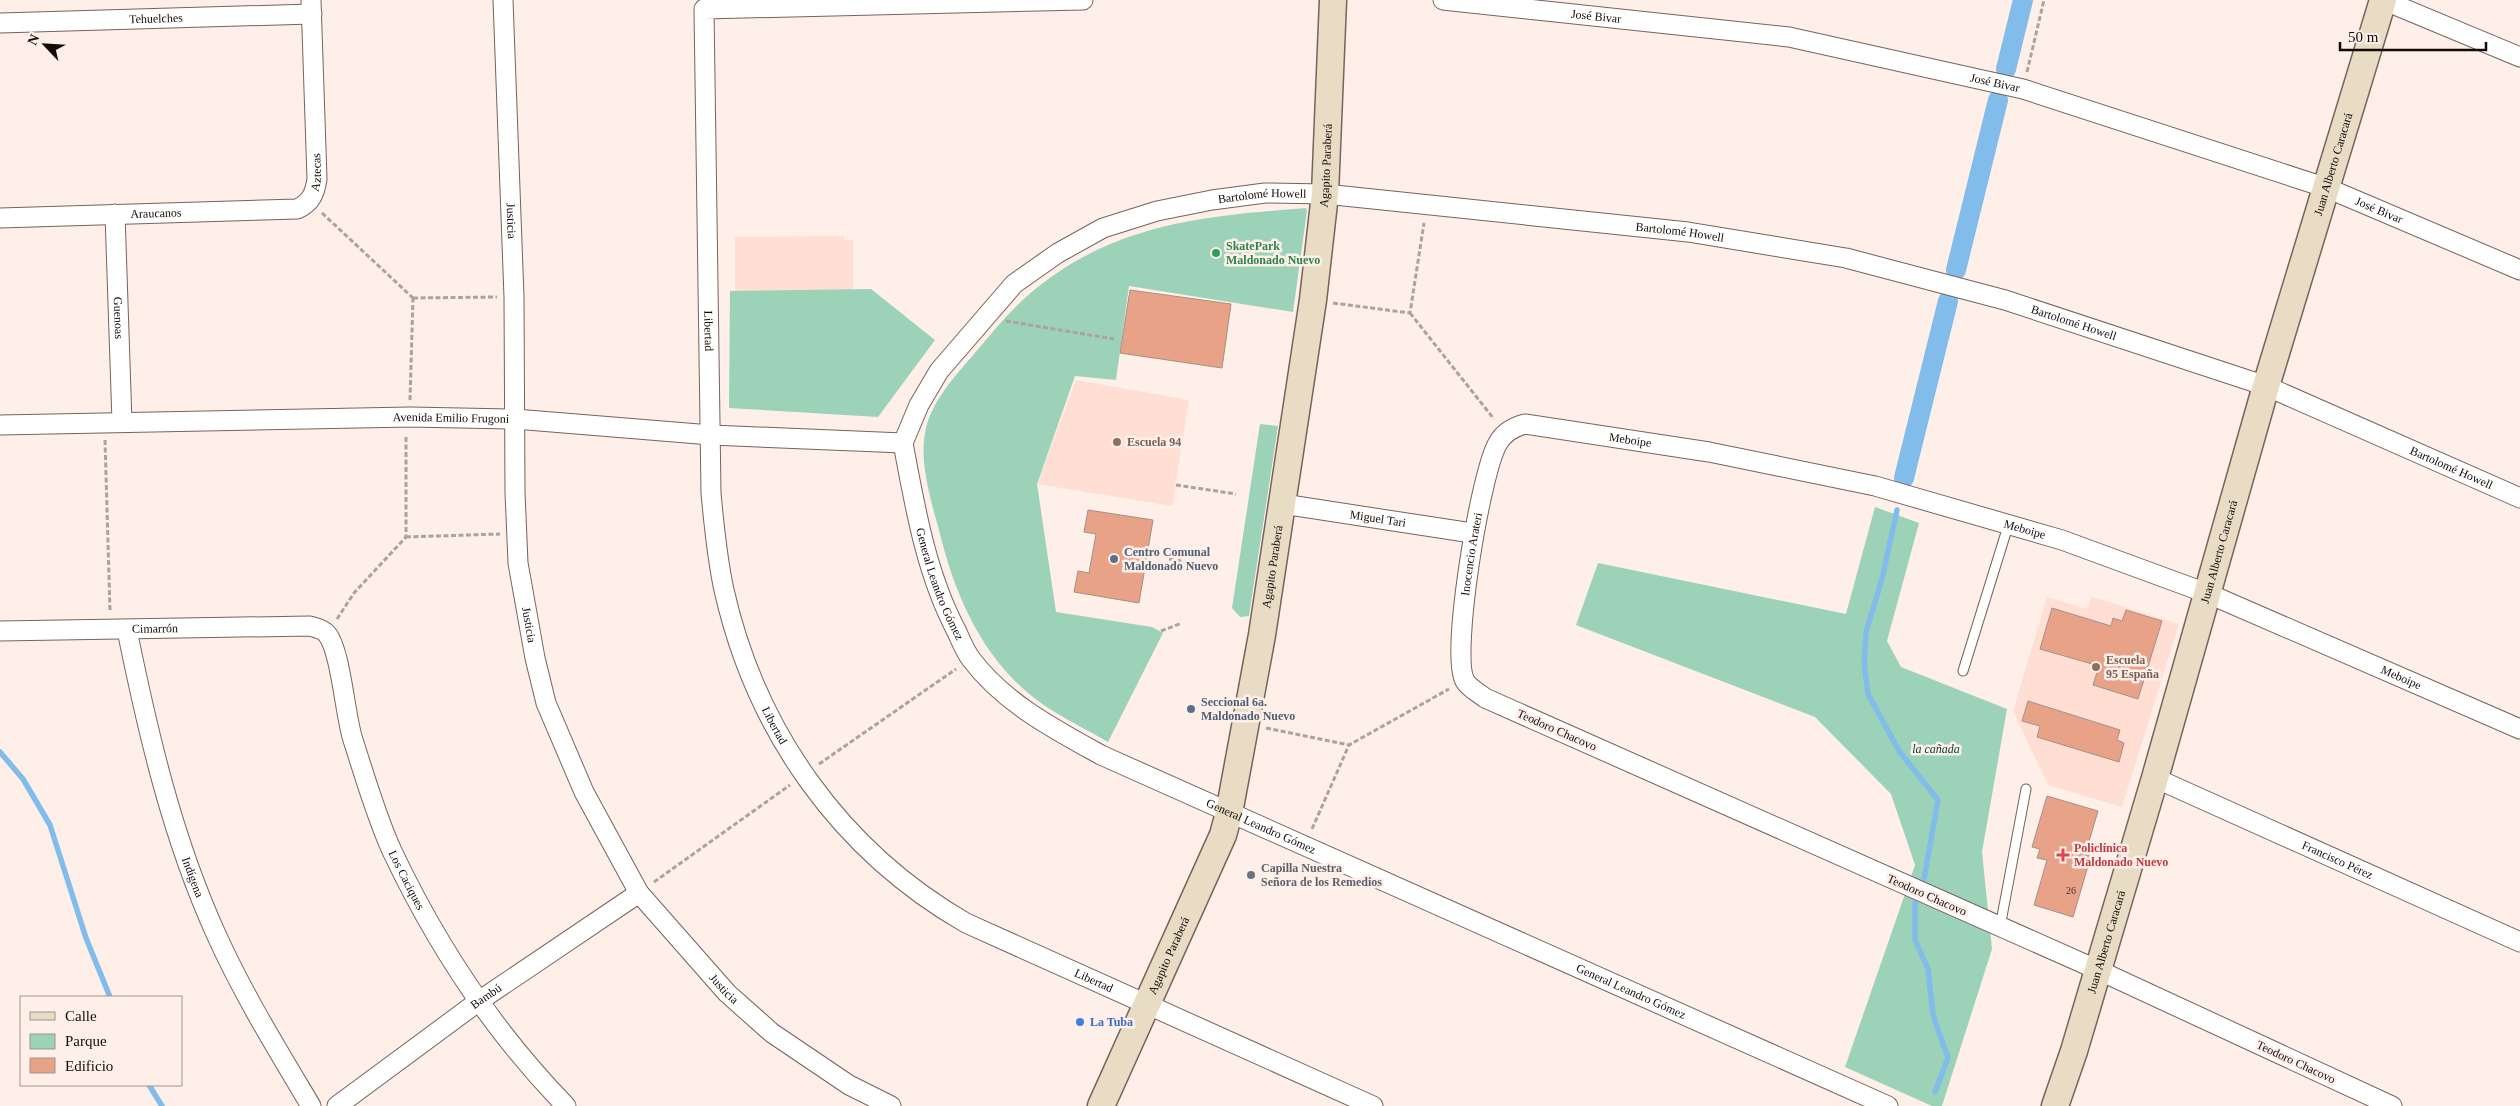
<svg xmlns="http://www.w3.org/2000/svg" width="2520" height="1106" viewBox="0 0 2520 1106" font-family="Georgia,serif">
<style>
.built{fill:#ffdfd3}
.green{fill:#9bd2b8}
.lines{fill:none;stroke-linecap:round;stroke-linejoin:round}
.stream{stroke:#82bcea;stroke-width:5.5}
.canal{stroke:#82bcea;stroke-width:20}
.building{fill:#e7a288;stroke:#a68f87}
.lane-casing{stroke:#77635b;stroke-width:11}
.street-casing{stroke:#77635b;stroke-width:21}
.secondary-casing{stroke:#77635b;stroke-width:29}
.path{stroke:#aea29d;stroke-width:3;stroke-dasharray:5 2.5;stroke-linecap:butt}
.lane{stroke:#fff;stroke-width:9}
.street{stroke:#fff;stroke-width:19}
.secondary{stroke:#e8dcc5;stroke-width:26}
.leisure-dot{fill:#2e9e5b;stroke:#feefe9;stroke-width:2}
.education-dot{fill:#8d6e63;stroke:#feefe9;stroke-width:2}
.service-dot{fill:#5c6f8a;stroke:#feefe9;stroke-width:2}
.health-dot{fill:#e0444e;stroke:#feefe9;stroke-width:2}
.worship-dot{fill:#6b7280;stroke:#feefe9;stroke-width:2}
.shop-dot{fill:#3f7fe0;stroke:#feefe9;stroke-width:2}
.labels{text-anchor:middle;dominant-baseline:central;stroke-width:5;stroke-linejoin:round;paint-order:stroke}
.number-label{font-size:10px;fill:#473128}
.street-label{font-size:12px;fill:#120b08;stroke:#feefe9}
.leisure-label{font-size:12px;font-weight:bold;fill:#27864d;stroke:#feefe9;text-anchor:start}
.education-label{font-size:12px;font-weight:bold;fill:#785e54;stroke:#feefe9;text-anchor:start}
.service-label{font-size:12px;font-weight:bold;fill:#4e5e75;stroke:#feefe9;text-anchor:start}
.park-label{font-size:12px;font-style:italic;fill:#044530;stroke:#feefe9}
.health-label{font-size:12px;font-weight:bold;fill:#be3a42;stroke:#feefe9;text-anchor:start}
.worship-label{font-size:12px;font-weight:bold;fill:#5b616d;stroke:#feefe9;text-anchor:start}
.shop-label{font-size:12px;font-weight:bold;fill:#366cbe;stroke:#feefe9;text-anchor:start}
</style>
<rect width="100%" height="100%" fill="#feefe9"/>
<path class="built" d="M844 236V240H853V290L735 291V237Z
M1076 380 1189 400 1172 506 1037 484Z
M2047 597 2087 609 2092 597 2179 624 2122 807 2048 785 2013 711Z"/>
<path class="green" d="M1306 208 1307 211 1293 312 1129 286 1116 380 1075 376 1037 484 1056 612 1152 627 1163 633 1108 742C1086 729 1062 718 1041 703 986 664 957 601 941 538 933 506 919 467 925 433 930 403 955 376 974 354 991 334 1007 314 1026 297 1109 224 1201 216 1306 208Z
M871 289 935 340 878 417 729 408 730 291Z
M1260 424 1278 426 1249 616 1240 617 1232 608Z
M1875 507 1919 523 1887 641 1901 667 2007 709 1982 852 1992 949 1942 1106H1932L1845 1067 1915 865 1891 794 1815 717 1576 625 1598 563 1846 614Z"/>
<g class="lines">
<path class="stream" d="M1897 510 1882 579 1866 632 1864 663 1868 694 1899 751 1938 800 1924 879
M0 752 23 779 50 825 86 938 110 997
M1915 903V940L1928 969 1933 1015 1948 1058 1935 1092
M149 1085 162 1106"/>
<path class="canal" d="M2006 69 2023 0
M1956 270 1998 100
M1904 478 1948 301"/>
</g>
<path class="building" d="M1130 290 1231 304 1222 368 1120 353Z
M1088 510 1153 520 1139 603 1074 592 1078 571 1089 573 1096 534 1084 532Z
M2052 608 2111 626 2113 618 2122 621 2126 610 2162 621 2138 699 2093 685 2099 666 2040 649Z
M2028 701 2120 730 2117 740 2124 743 2119 762 2037 737 2040 726 2022 721Z
M2047 796 2098 811 2085 855 2091 856 2073 917 2034 905 2047 860 2037 858 2040 849 2032 847Z"/>
<g class="lines">
<g class="lane-casing">
<path id="lane" d="M1963 671 2008 526
M2000 927 2026 789"/>
</g>
<g class="street-casing">
<g id="street">
<path id="s1" d="M503 0 514 297 515 492 518 563 535 658 546 703 584 792 639 893 727 993 772 1033 849 1085 891 1106"/>
<path id="s2" d="M1083 0 704 9 711 493C714 526 717 558 724 590 756 732 841 851 966 923L1373 1106"/>
<path id="s3" d="M1443 0 1789 37 2023 89 2327 188 2520 270"/>
<path d="M2383 0 2520 57"/>
<path id="s4" d="M0 23 312 14"/>
<path id="s5" d="M115 214 122 422"/>
<path id="s6" d="M0 218 297 209C311 203 315 193 317 179L311 0"/>
<path id="s7" d="M0 425 410 417 515 419 711 435 903 443"/>
<path id="s8" d="M903 443 919 405 939 371 1014 284 1058 253 1103 228 1157 211 1212 200 1265 193 1325 194 1688 232 1846 258 2005 300 2266 386 2520 498"/>
<path id="s9" d="M903 443C915 507 926 574 957 632 961 641 965 651 971 659 1004 703 1054 729 1101 755L1888 1106"/>
<path id="s10" d="M1283 504 1472 533"/>
<path id="s11" d="M127 630C148 733 172 837 216 934 243 994 277 1049 311 1106"/>
<path id="s12" d="M0 631 310 626C316 628 323 629 327 634 341 651 345 716 353 740 365 777 376 816 392 851 436 944 494 1032 566 1106"/>
<path id="s13" d="M2155 778 2520 942"/>
<path id="s14" d="M337 1106 479 1001 639 893"/>
<path id="s15" d="M2392 1106 2098 970 1485 698C1479 693 1469 688 1465 681 1450 655 1481 470 1498 443 1504 432 1514 427 1525 424L1709 452 1875 486 2062 540 2209 594 2520 729"/>
</g>
</g>
<g class="secondary-casing">
<g id="secondary">
<path id="s16" d="M1101 1106 1223 835 1229 813 1262 635 1313 300 1325 194 1333 0"/>
<path id="s17" d="M2055 1106 2074 1051 2155 778 2266 386 2383 0"/>
</g>
</g>
<path class="path" d="M2027 72 2044 0
M322 213 413 298
M413 298 497 297
M1333 303 1410 313 1424 223
M1410 313 1494 419
M1006 321 1114 339
M410 400 413 298
M105 440 110 611
M1176 485 1236 494
M406 537 500 534
M1169 559 1201 564
M337 619 354 593 406 537V436
M1161 631 1182 623
M1266 728 1349 745
M819 764 956 669
M1312 829 1349 745 1449 689
M654 882 790 785"/>
<use href="#lane" class="lane"/>
<use href="#street" class="street"/>
<use href="#secondary" class="secondary"/>
</g>
<circle class="leisure-dot" cx="1216" cy="253" r="5"/>
<g class="education-dot">
<circle cx="1117" cy="442" r="5"/>
<circle cx="2096" cy="667" r="5"/>
</g>
<g class="service-dot">
<circle cx="1114" cy="559" r="5"/>
<circle cx="1191" cy="709" r="5"/>
</g>
<path class="health-dot" d="M2060.5 847.5h5v5h5v5h-5v5h-5v-5h-5v-5h5z"/>
<circle class="worship-dot" cx="1251" cy="875" r="5"/>
<circle class="shop-dot" cx="1080" cy="1022" r="5"/>
<g class="labels">
<g class="number-label">
<text x="2071" y="890">26</text>
</g>
<g class="street-label">
<text stroke="none"><textPath href="#s3" startOffset="154">José Bivar</textPath></text>
<text stroke="none"><textPath href="#s4" startOffset="156">Tehuelches</textPath></text>
<text stroke="none"><textPath href="#s3" startOffset="559">José Bivar</textPath></text>
<text stroke="none"><textPath href="#s16" startOffset="975">Agapito Paraberá</textPath></text>
<text stroke="none"><textPath href="#s17" startOffset="982">Juan Alberto Caracará</textPath></text>
<text stroke="none"><textPath href="#s6" startOffset="342">Aztecas</textPath></text>
<text stroke="none"><textPath href="#s8" startOffset="464">Bartolomé Howell</textPath></text>
<text stroke="none"><textPath href="#s3" startOffset="964">José Bivar</textPath></text>
<text stroke="none"><textPath href="#s6" startOffset="156">Araucanos</textPath></text>
<text stroke="none"><textPath href="#s1" startOffset="221">Justicia</textPath></text>
<text stroke="none"><textPath href="#s8" startOffset="884">Bartolomé Howell</textPath></text>
<text stroke="none"><textPath href="#s5" startOffset="104">Guenoas</textPath></text>
<text stroke="none"><textPath href="#s8" startOffset="1289">Bartolomé Howell</textPath></text>
<text stroke="none"><textPath href="#s2" startOffset="701">Libertad</textPath></text>
<text stroke="none"><textPath href="#s7" startOffset="451">Avenida Emilio Frugoni</textPath></text>
<text stroke="none"><textPath href="#s15" startOffset="1404">Meboipe</textPath></text>
<text stroke="none"><textPath href="#s8" startOffset="1694">Bartolomé Howell</textPath></text>
<text stroke="none"><textPath href="#s10" startOffset="96">Miguel Tari</textPath></text>
<text stroke="none"><textPath href="#s15" startOffset="1809">Meboipe</textPath></text>
<text stroke="none"><textPath href="#s17" startOffset="578">Juan Alberto Caracará</textPath></text>
<text stroke="none"><textPath href="#s15" startOffset="1149">Inocencio Arateri</textPath></text>
<text stroke="none"><textPath href="#s16" startOffset="570">Agapito Paraberá</textPath></text>
<text stroke="none"><textPath href="#s9" startOffset="146">General Leandro Gómez</textPath></text>
<text stroke="none"><textPath href="#s1" startOffset="626">Justicia</textPath></text>
<text stroke="none"><textPath href="#s12" startOffset="155">Cimarrón</textPath></text>
<text stroke="none"><textPath href="#s15" startOffset="2214">Meboipe</textPath></text>
<text stroke="none"><textPath href="#s2" startOffset="1106">Libertad</textPath></text>
<text transform="translate(1557 730) rotate(24)">Teodoro Chacovo</text>
<text stroke="none"><textPath href="#s9" startOffset="566">General Leandro Gómez</textPath></text>
<text stroke="none"><textPath href="#s13" startOffset="200">Francisco Pérez</textPath></text>
<text stroke="none"><textPath href="#s11" startOffset="256">Indígena</textPath></text>
<text stroke="none"><textPath href="#s12" startOffset="589">Los Caciques</textPath></text>
<text transform="translate(1927 895) rotate(24)">Teodoro Chacovo</text>
<text stroke="none"><textPath href="#s17" startOffset="172">Juan Alberto Caracará</textPath></text>
<text stroke="none"><textPath href="#s16" startOffset="165">Agapito Paraberá</textPath></text>
<text stroke="none"><textPath href="#s2" startOffset="1525">Libertad</textPath></text>
<text stroke="none"><textPath href="#s1" startOffset="1046">Justicia</textPath></text>
<text stroke="none"><textPath href="#s9" startOffset="971">General Leandro Gómez</textPath></text>
<text stroke="none"><textPath href="#s14" startOffset="185">Bambú</textPath></text>
<text transform="translate(2296 1062) rotate(25)">Teodoro Chacovo</text>
</g>
<g class="leisure-label">
<text x="1226" y="246">SkatePark<tspan x="1226" dy="14">Maldonado Nuevo</tspan></text>
</g>
<g class="education-label">
<text x="1127" y="442">Escuela 94</text>
<text x="2106" y="660">Escuela<tspan x="2106" dy="14">95 España</tspan></text>
</g>
<g class="service-label">
<text x="1124" y="552">Centro Comunal<tspan x="1124" dy="14">Maldonado Nuevo</tspan></text>
<text x="1201" y="702">Seccional 6a.<tspan x="1201" dy="14">Maldonado Nuevo</tspan></text>
</g>
<g class="park-label">
<text x="1936" y="749">la cañada</text>
</g>
<g class="health-label">
<text x="2074" y="848">Policlínica<tspan x="2074" dy="14">Maldonado Nuevo</tspan></text>
</g>
<g class="worship-label">
<text x="1261" y="868">Capilla Nuestra<tspan x="1261" dy="14">Señora de los Remedios</tspan></text>
</g>
<g class="shop-label">
<text x="1090" y="1022">La Tuba</text>
</g>
</g>
<rect x="20" y="996" width="162" height="90" fill="#feefe9" stroke="#a0948f"/>
<rect x="30" y="1012" width="25" height="8" fill="#e8dcc5" stroke="#a0948f"/>
<text x="65" y="1021" font-size="15" fill="#120b08">Calle</text>
<rect x="30" y="1034" width="25" height="15" fill="#9bd2b8" stroke="#a0948f"/>
<text x="65" y="1046" font-size="15" fill="#120b08">Parque</text>
<rect x="30" y="1058" width="25" height="15" fill="#e7a288" stroke="#a0948f"/>
<text x="65" y="1071" font-size="15" fill="#120b08">Edificio</text>
<g transform="translate(45 45) rotate(295)" stroke="#feefe9" stroke-width="4" paint-order="stroke">
<path d="M0-4L9 19L0 12L-9 19Z" fill="#120b08"/>
<text y="-8" font-size="14" font-weight="bold" text-anchor="middle" fill="#120b08">N</text>
</g>
<path d="M2340 42v8h146v-8" fill="none" stroke="#120b08" stroke-width="2.5"/>
<text x="2348" y="42" font-size="15" fill="#120b08" stroke="#feefe9" stroke-width="4" paint-order="stroke">50 m</text>
</svg>
